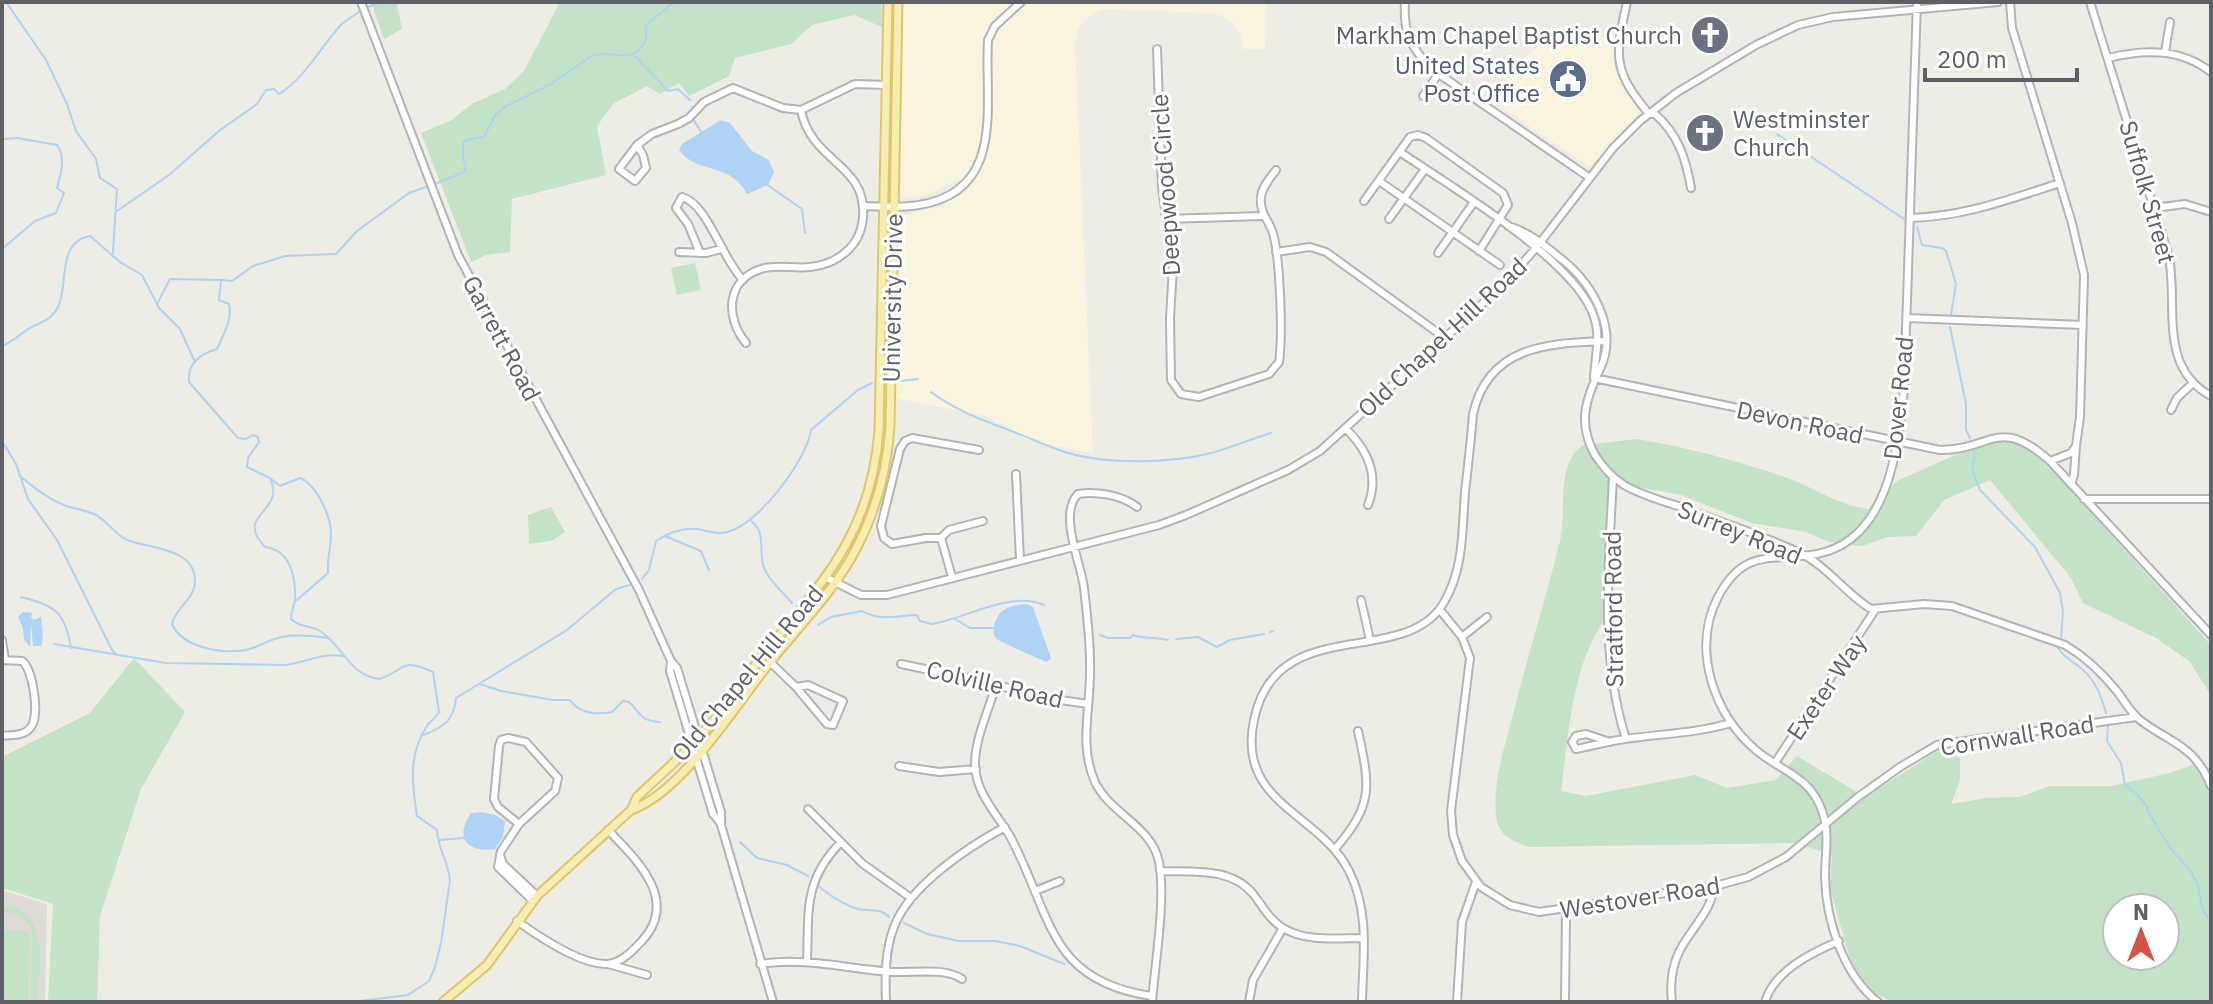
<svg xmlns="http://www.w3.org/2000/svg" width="2213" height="1004" viewBox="0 0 2213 1004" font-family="'IBM Plex Sans',sans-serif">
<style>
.commercial{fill:#faf4de}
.education{fill:#dddbd3}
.green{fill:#c4e2c6;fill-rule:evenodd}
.water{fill:#aed3f5}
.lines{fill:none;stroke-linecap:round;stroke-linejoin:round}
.stream{stroke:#aed3f5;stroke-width:2}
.minor-casing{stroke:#b2b5b8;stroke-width:10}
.major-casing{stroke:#e1c56b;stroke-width:11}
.minor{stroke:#fff;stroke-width:6}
.major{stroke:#f6edb2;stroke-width:7}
.labels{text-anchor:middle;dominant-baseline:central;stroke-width:6;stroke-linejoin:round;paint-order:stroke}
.worship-label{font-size:24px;fill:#5b616d;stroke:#fff;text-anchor:end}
.service-label{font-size:24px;fill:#4e5e75;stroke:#fff;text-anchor:end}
.street-label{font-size:24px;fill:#5d6064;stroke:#fff}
</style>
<rect width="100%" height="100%" fill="#edece5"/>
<path class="commercial" d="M902 2H1266L1265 49H1243L1241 36 1234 24 1223 16 1210 13 1103 9 1088 17 1078 30 1075 43 1093 454 1025 439 1009 427 985 416 894 398 899 217 941 206 968 190 960 179 927 195 903 198 899 194Z
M1550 35 1615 37 1613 56 1616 73 1624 89 1641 111 1590 167 1502 108 1504 58H1525Z"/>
<path class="education" d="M2 890 47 904 45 1002H2Z"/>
<path class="green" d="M371 2H401L397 5 402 29 384 39Z
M560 2H881L882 27 854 15 812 25 791 44 735 58 729 76 689 96 679 83 660 94 647 86 613 104 597 126 606 175 512 199 510 252 486 255 471 262 421 133 450 121 472 104 505 89 524 71Z
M695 263 701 290 677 295 671 268Z
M1638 439C1689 448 1739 461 1787 478 1815 488 1838 505 1868 509L1897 481 1980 444 2000 440 2020 444 2033 452 2068 487 2211 645V695L2189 661 2156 638 2083 603 2071 578 1990 480 1944 500 1916 536 1887 537 1862 546 1829 542 1806 532 1752 523 1681 495 1610 482 1604 621C1572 665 1568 738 1561 791L1586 796 1695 775 1727 788 1776 780 1797 756 1865 797 1941 749 1960 758V780L1951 804 1987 798 2019 797 2050 786H2111L2170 773 2192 765 2211 769V1002H1893L1872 992 1851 962 1830 889 1832 855 1795 843 1528 847C1515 841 1500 837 1497 821 1491 788 1504 749 1512 718 1527 659 1545 601 1560 541 1567 513 1555 460 1584 445ZM2117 908H2165V956H2117Z
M551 507 565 532 551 541 529 544 528 515Z
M134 658 185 712 141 789 100 916 97 1002H48L53 904 2 888V757L90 713Z
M8 906C52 915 38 969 37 1002H31L32 930C26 917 16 912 2 912V907Z
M2 930 30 931 28 1002H2Z"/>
<path class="water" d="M721 120 730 123 752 151 769 160 774 172 768 185 747 194C730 161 697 175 679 150L682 144Z
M1027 604 1033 607 1051 658 1047 662C1039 658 1000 643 996 638 992 633 993 626 996 620 1001 607 1015 605 1027 604Z
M23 612 32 613 31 617 34 620 41 617 43 636 41 646H33L31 623 30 647 24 640 23 628 18 617Z
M482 812 495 815 505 821 503 837 495 849C467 853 454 838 471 813Z"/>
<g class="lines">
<path class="stream" d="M6 2 46 60 67 104 76 131 96 159 100 178 117 189 113 253
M366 8 379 2
M633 54 668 91 678 89 690 100
M693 119 703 135
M1777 134 1904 219
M2 139 17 138 57 145C66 157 61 174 57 188L64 193 56 213 35 221 2 249
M435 184 464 172 466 166 463 159V143L466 140 484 137 496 114 506 106 551 84 591 56C604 51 613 56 626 55 642 54 649 39 645 26L674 2
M766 184 802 209 805 233
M117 211 169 175 219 131 257 104 266 90 274 89 279 94C306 77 319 49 340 26 345 20 354 16 360 11
M1917 227 1922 245 1942 248 1946 251 1956 284 1951 315
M222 280 232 281 253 266 285 256 336 254 357 231 409 193 429 186
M157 304 170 279 221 280 219 300 229 304C233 319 223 335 217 349 200 354 187 363 189 382L238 438 246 439 253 435 258 437 259 442 248 458 247 467 270 478C287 513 233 513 265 547 290 550 296 576 295 600 294 607 291 611 291 619 300 628 310 625 320 631 343 646 349 675 379 679 406 671 399 656 433 672L439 712C436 718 430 721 427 726 408 755 412 784 417 816L437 830C438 850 448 861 450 880L441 943 435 967 429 981 408 995 352 1002
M1950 327 1966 404V430L1970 438
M2 346C13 342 19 335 28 329 40 322 51 321 58 307 69 285 56 242 90 236L120 262 142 275 159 308 180 329 194 360
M900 381 918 379
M931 392C956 411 985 421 1014 432 1033 439 1052 449 1072 454 1108 464 1171 463 1207 454 1229 449 1250 439 1271 433
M2 441 16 464 28 499 57 540 112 650 117 655
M1973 449 1975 456 1972 469 1980 490 2035 547 2060 593 2063 612 2061 638
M19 475C34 488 48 499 66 506 76 509 86 510 96 515 107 521 114 533 125 539 145 549 195 546 195 581 195 599 176 607 172 624 182 648 223 654 246 650 259 647 270 639 282 637 296 634 313 636 327 638
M271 479 280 486 300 478C316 484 331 516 331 534 331 547 327 559 328 573L297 600
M751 521C767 532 758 552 764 568 769 581 783 592 792 603
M665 536 701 551 709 570
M642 579 649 570 656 541C668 533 682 528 697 529 707 531 717 535 727 532 757 526 807 460 811 430L858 390 872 383
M21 597C56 606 65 612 71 648
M955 619 970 628H993
M818 625 831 617 862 611C881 622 897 615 917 615L920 621 932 624C965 619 1010 590 1044 605
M1270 632 1273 631
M1100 635 1108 638H1130L1133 635C1143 639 1156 637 1168 640
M1176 639 1198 637 1217 647 1230 640 1264 634
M54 644 166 663 285 665C305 663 323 652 343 656
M2058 648C2065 659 2073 661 2082 669 2096 681 2101 696 2106 713
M480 684 501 691 553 700H570C580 714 596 715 612 712L623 701 629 702C642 714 638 720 660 722
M2108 725 2107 741 2121 763 2125 785 2138 795 2147 806 2148 812 2171 849 2190 870 2198 886 2202 908 2211 923
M424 735C443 727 454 721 456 698L567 630 616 589 630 585
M439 840 464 838
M740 842 757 858 787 865 808 876
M817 885C828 894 844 905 858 909 870 912 880 907 889 917
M904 923 927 934 959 941H995L1020 946 1064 964"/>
<g class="minor-casing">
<path id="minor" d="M361 2 458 255 639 590 671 661 677 668 721 812V825L773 1002
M1405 2C1403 34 1411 48 1433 70L1590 178
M1627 2C1615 57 1612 69 1649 114H1655C1678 134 1686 159 1691 188
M2010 2 2012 28 2072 223 2084 275 2080 417 2076 446 2071 453 2050 461
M2090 2 2169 257C2178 307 2158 367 2211 396
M1157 49 1162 187 1173 267 1170 318 1171 380 1181 394 1199 397 1269 374 1279 362C1283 335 1280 264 1274 237 1271 222 1259 214 1261 197 1262 187 1270 178 1276 170
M2165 52 2170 22
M2108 58C2144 49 2180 48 2211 72
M1423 96 1439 73
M637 145 643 155 646 168 635 181 619 169 637 145 652 134 678 124 689 118 704 102 733 88 783 108 801 110 855 84 886 85
M1400 152C1450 186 1577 261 1594 317 1601 337 1595 357 1594 378
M1379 181 1500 265
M1364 201 1410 137 1418 135 1426 138 1503 193 1508 205 1479 251
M863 206C882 207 901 208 919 205 1007 191 984 104 988 40L995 26 1021 2
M2154 208 2185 204 2211 212
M1910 218C1963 217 2010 199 2060 183
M1166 219 1262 216
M1389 219 1425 169
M1508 226C1530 232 1546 247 1564 261 1593 285 1619 330 1600 369 1586 398 1577 423 1595 455 1602 466 1613 478 1624 485 1641 495 1662 501 1681 507 1720 522 1762 535 1800 553 1827 566 1846 594 1871 609L1924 604 1952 606 2065 645C2084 656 2102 673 2116 690 2124 700 2130 712 2140 720 2170 743 2195 745 2211 786
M679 252 706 253 721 249
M1276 252 1310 247 1326 252 1445 338
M700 253 688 224 676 208 682 197C707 203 722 259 743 280
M1438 253 1474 202
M1907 318 2083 325
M746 343C725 318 726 280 761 269 777 264 794 269 810 267 838 264 861 246 863 217 867 163 811 163 801 110
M1594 378 1940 450C1992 450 1998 415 2050 461L2211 635
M2171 410 2177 398 2193 383
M1345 428C1367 449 1380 474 1368 505
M1016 474 1020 560
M1613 477C1609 564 1599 655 1626 739
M2071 484 2074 475 2076 446
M2084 499H2211
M1137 507C1122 495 1097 491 1078 494 1058 514 1081 563 1084 588 1087 616 1091 645 1090 673 1090 711 1079 746 1095 782 1110 814 1152 826 1159 862 1166 899 1155 963 1152 1002
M941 538 949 530 983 521
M952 577 941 538H926L892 544 884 538 881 526 900 449 905 441 912 438 979 450
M827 578 861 595H887L1159 525 1186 515 1288 470 1320 451 1504 284 1536 248 1613 148 1640 121 1676 93 1756 45 1798 25 1833 17 1998 2
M1361 600 1370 640
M1440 610 1462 637 1470 658 1451 811 1453 835 1462 861 1481 887 1510 905 1539 912 1719 885 1748 877 1786 857 1858 797 1900 767 1937 745 2136 717
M1462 637 1487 617
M2 640 5 660
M2 660 22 661C33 669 40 715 31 727 25 736 12 735 2 736
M671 661 670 671 713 814 721 824
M770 662 796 687 827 724 833 725 843 701 808 685 796 687
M901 664 987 682 1040 697 1088 704
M996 684C989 711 974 739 975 767 977 795 998 815 1011 838 1052 916 1048 981 1152 996
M508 738 526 742 558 778 555 791 519 824 498 807 494 799 499 746 501 740Z
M1610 742 1586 734 1576 736 1572 742 1576 749C1592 746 1609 741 1625 739 1660 734 1697 733 1731 723
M1775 763 1875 610
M899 766 939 772 976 769
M808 809 863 864 911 898
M519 824 501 851 498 867 533 901
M1335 849C1374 804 1370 786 1358 731
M500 855 503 864 537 896
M1160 871C1193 872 1232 867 1254 895 1263 907 1270 920 1283 928 1305 942 1338 938 1363 938
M1035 891 1060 881
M517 921C538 936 581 965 607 964 618 964 631 953 638 945 682 903 639 862 608 830
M807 961C809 911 803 881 841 842
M608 964 647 975
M760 964C806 957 848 969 893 972 914 973 944 967 962 979
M886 1002C885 977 885 950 894 927 909 886 968 847 1005 827
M1249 1002 1253 980 1283 928
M1362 1002C1363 957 1370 912 1349 871 1320 813 1236 804 1254 720 1276 612 1403 669 1443 604 1464 570 1462 531 1465 492 1468 466 1471 440 1473 414 1488 346 1548 343 1605 341
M1457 1002 1462 922 1476 882
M1565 1002 1566 910
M1672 1002C1670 986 1672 967 1679 952 1688 932 1717 905 1712 886
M1765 1002C1774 971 1811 953 1839 941
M1878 1002C1843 975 1826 920 1825 877 1825 854 1830 833 1822 811 1811 777 1781 771 1757 751 1714 716 1691 649 1718 597 1745 546 1773 562 1817 554 1889 540 1898 448 1904 389L1917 2"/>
</g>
<g class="major-casing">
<path id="major" d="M631 810 637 797C662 773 690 750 711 723 727 704 740 683 756 664 819 585 871 538 879 430L888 2
M443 1002 487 965 537 896 631 810C682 793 737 703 771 661 800 625 835 590 856 549 876 511 887 470 890 427L898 2"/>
</g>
<use href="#minor" class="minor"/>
<use href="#major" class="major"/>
</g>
<defs>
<g id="church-disc" transform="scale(2)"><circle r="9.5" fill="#6b7280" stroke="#fff"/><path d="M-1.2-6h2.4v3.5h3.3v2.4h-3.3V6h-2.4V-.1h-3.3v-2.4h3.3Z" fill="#fff"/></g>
<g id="civic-disc" transform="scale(2)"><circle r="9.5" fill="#5c6f8a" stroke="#fff"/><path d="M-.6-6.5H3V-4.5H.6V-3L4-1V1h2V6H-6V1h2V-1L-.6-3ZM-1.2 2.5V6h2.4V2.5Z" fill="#fff"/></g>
</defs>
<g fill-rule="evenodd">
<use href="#church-disc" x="1710" y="35"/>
<use href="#civic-disc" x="1568" y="79"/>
<use href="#church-disc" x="1705" y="133"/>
</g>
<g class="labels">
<g class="worship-label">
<text x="1682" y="35">Markham Chapel Baptist Church</text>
<text x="1733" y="119" text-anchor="start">Westminster<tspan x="1733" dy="28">Church</tspan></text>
</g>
<g class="service-label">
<text x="1540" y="65">United States<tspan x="1540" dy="28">Post Office</tspan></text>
</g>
<g class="street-label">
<text transform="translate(1165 185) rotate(-94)">Deepwood Circle</text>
<text transform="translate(2148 192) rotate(74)">Suffolk Street</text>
<text transform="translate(892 298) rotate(-89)">University Drive</text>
<text transform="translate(1442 337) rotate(-43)">Old Chapel Hill Road</text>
<text transform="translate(502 338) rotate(62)">Garrett Road</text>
<text transform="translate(1898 398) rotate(-84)">Dover Road</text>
<text transform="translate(1800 422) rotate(12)">Devon Road</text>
<text transform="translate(1740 532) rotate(22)">Surrey Road</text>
<text transform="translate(1613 609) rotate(-91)">Stratford Road</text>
<text transform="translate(747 673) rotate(-50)">Old Chapel Hill Road</text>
<text transform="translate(995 684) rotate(13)">Colville Road</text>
<text transform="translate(1826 687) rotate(-56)">Exeter Way</text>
<text transform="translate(2017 735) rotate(-9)">Cornwall Road</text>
<text transform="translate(1640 897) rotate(-9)">Westover Road</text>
</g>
</g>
<rect width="2213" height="1004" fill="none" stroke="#5d6064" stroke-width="8"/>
<g transform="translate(2141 932)"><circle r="38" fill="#ffffff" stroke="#bebfc1" stroke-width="2"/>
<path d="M0-6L14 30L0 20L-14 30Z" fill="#d55544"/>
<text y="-12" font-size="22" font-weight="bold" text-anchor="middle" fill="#5d6064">N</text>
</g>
<path d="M1925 68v12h152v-12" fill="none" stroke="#5d6064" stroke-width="4"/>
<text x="1937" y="68" font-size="24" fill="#5d6064" stroke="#ffffff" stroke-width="6" paint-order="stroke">200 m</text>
</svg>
